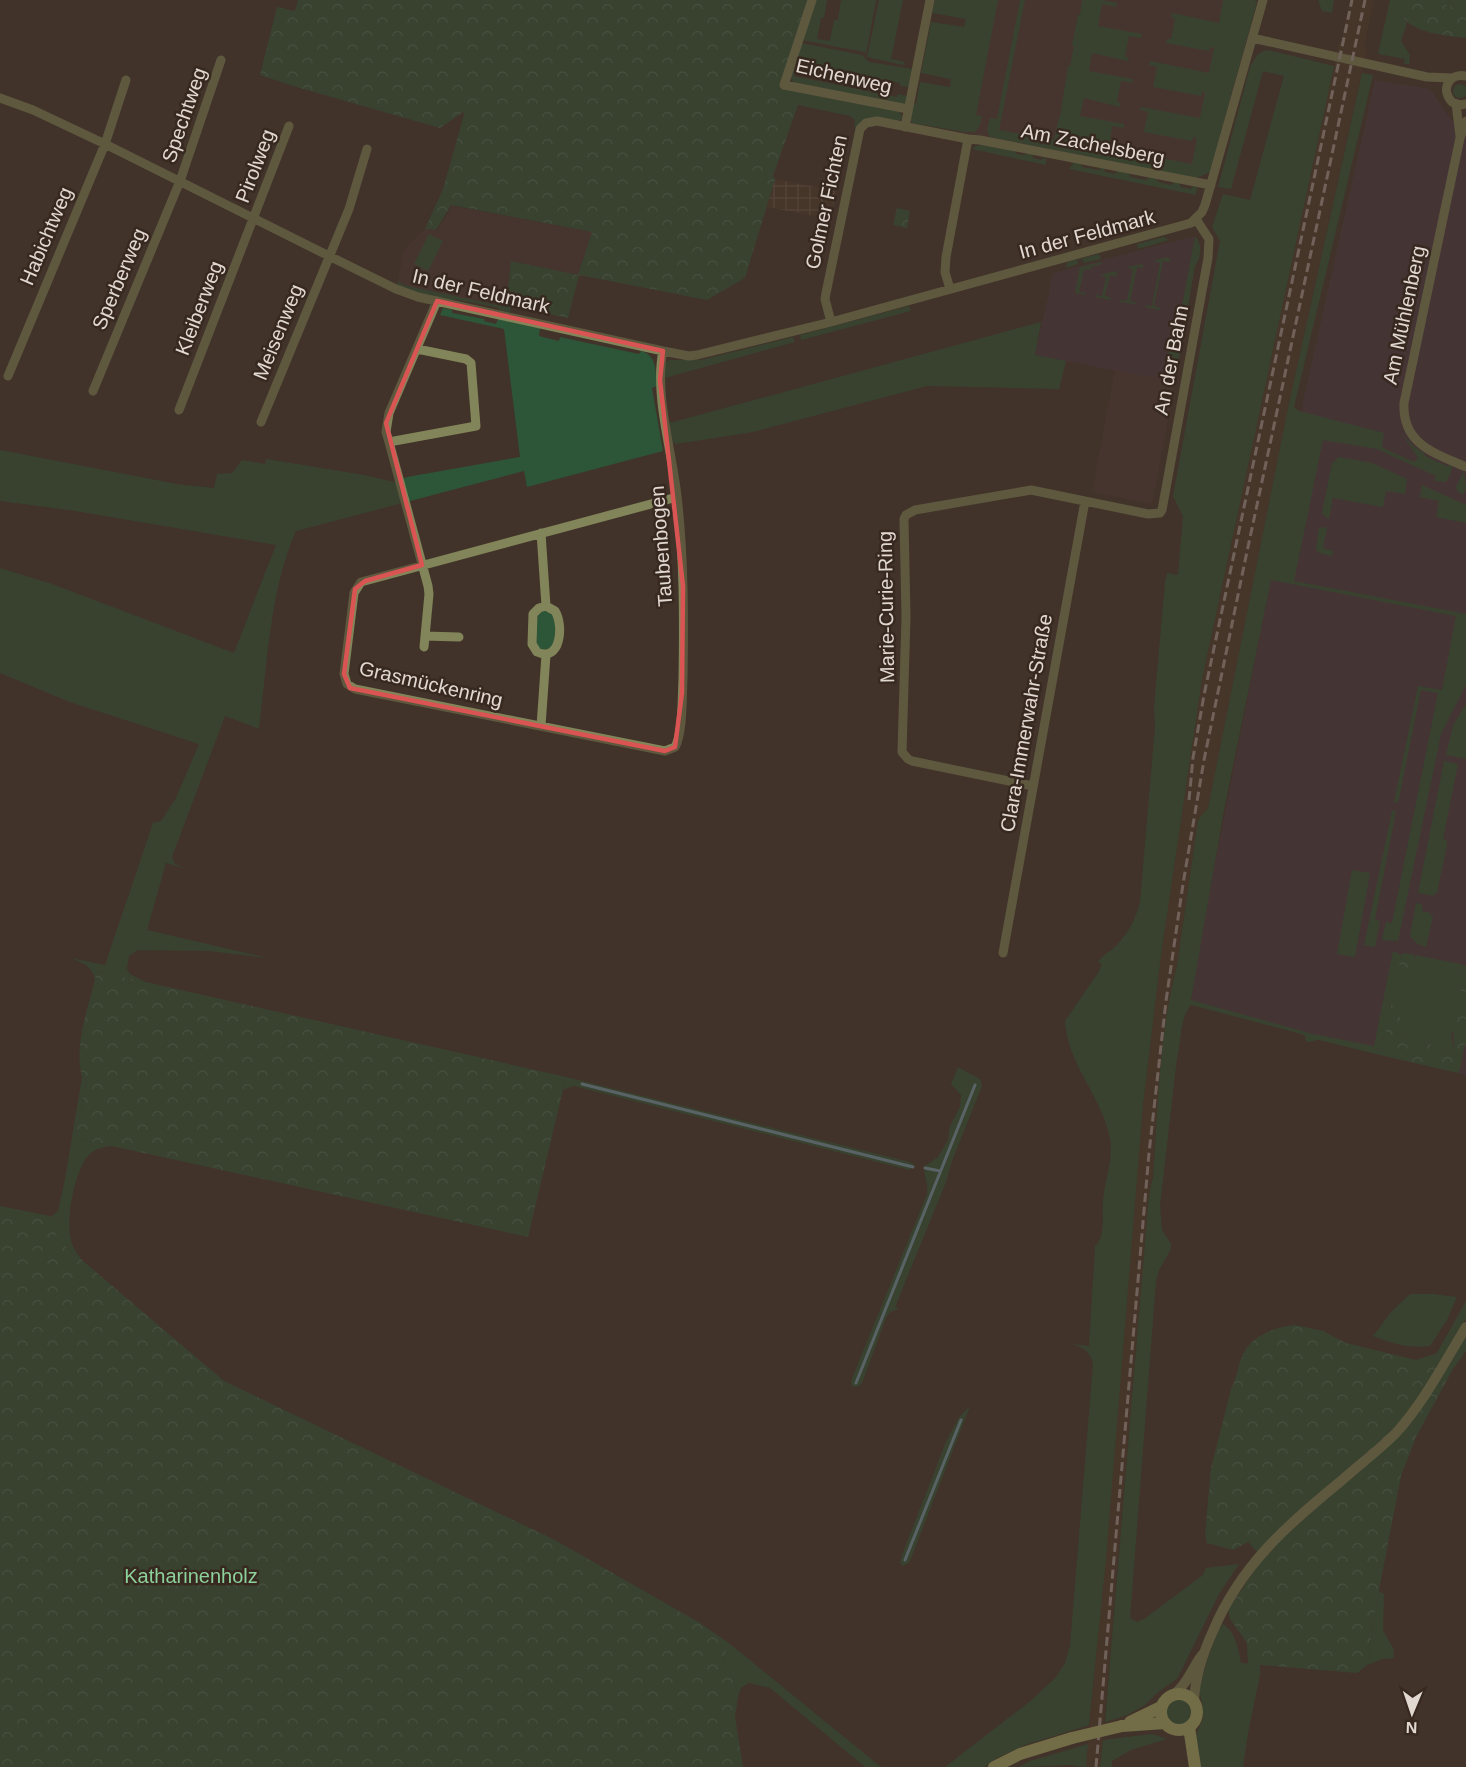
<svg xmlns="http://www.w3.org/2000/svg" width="1466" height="1767" viewBox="0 0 1466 1767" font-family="Helvetica,sans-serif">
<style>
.commercial{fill:#4a3740}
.industrial{fill:url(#industrial-grid)}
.education{fill:#4d3836}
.built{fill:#4c3829}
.green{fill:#2d5537}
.forest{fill:url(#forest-crowns)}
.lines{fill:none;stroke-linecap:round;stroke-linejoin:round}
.stream{stroke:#769cad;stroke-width:3}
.minor{stroke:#82855a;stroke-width:9}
.tertiary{stroke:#82855a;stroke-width:10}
.secondary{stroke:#adb16c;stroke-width:12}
.rail{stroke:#a89c95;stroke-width:3;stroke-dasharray:9 4.5;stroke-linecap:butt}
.secondary-bridge{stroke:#adb16c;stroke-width:12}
.marked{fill:none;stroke:#d95452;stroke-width:4.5;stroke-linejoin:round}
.labels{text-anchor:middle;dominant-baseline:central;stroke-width:5;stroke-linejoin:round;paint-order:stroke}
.street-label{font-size:20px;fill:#e2d8d2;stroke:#37291f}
.park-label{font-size:20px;fill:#8bd19b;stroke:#37291f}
</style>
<defs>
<pattern id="industrial-grid" width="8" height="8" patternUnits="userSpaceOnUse" patternTransform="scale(1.5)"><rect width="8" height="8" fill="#4c3829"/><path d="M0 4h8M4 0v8" fill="none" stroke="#665447"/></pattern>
<pattern id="forest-crowns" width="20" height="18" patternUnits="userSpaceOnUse" patternTransform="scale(1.5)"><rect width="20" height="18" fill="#2d5537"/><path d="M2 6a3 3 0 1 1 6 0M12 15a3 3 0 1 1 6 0" fill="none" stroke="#4b6d53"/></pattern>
</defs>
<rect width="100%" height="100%" fill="#413329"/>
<path class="commercial" d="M1375 80 1430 89 1452 121 1466 123V1075L1397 1057 1319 1040 1191 1000 1203 924 1271 579 1301 411Z
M1195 236 1178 328 1174 327 1163 380 1035 355 1053 273Z"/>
<path class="industrial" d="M775 179 836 191 831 219 767 207Z"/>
<path class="education" d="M983 0H1244L1198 174 960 138Z
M452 206 592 232 578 275 511 261 506 307 403 285 398 281 404 251 409 245 425 229 438 230Z
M1115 370 1175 382 1152 504 1092 492Z"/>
<path class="built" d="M1350 0H1374L1364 47 1367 48 1288 408 1208 808 1198 820 1177 966 1172 985 1162 1059 1152 1177 1149 1195 1100 1767H1086L1112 1481 1143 1105 1161 955 1191 750 1202 679 1339 42H1341Z"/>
<path class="green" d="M698 0H827L824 18H821L817 39 830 41 834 20H838L841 0H876L866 54 864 52 802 40 801 43 862 55 869 62 912 69 909 87 900 86V83L797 63 794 76 897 97 898 94 907 96 906 103 902 104 795 85 790 76 798 52 784 85 680 52Z
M879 0H903L891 59 905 62 904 65 867 57Z
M935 0H998L976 115 982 116 980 125 975 132H965L912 123 910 119 912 104H916L920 82 950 87 951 79 921 73 931 22 964 27 966 19 932 13Z
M1020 0H1025L999 130 1054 140 1059 117H1060L1068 66H1070L1074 46 1072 45 1078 15H1080L1082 0H1101L1117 3 1116 7 1102 4 1098 26 1142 34 1141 38 1129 36 1125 56 1129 58 1128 61 1092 53 1089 71 1133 79 1132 83 1121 81 1117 102 1120 103V107L1084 98 1080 116 1124 124V128L1112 126 1109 151 1114 152V149L1192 164 1197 138 1193 137 1192 141 1144 132 1148 112 1140 110 1141 107 1200 118 1205 93 1202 92 1201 96 1153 87 1157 67 1149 65 1150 61 1209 73 1214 48 1210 47 1209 51 1166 43 1167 39H1171L1175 19 1171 17 1172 13 1219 23 1223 0H1255L1257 2 1210 172 1196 178 990 137 987 131 990 118 997 119Z
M1318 0H1334L1332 13 1322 11Z
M1390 0H1402L1401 14 1407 23 1401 41 1410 55 1409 64H1404L1405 59 1378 54Z
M1427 0H1466V10Z
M1265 50 1272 51 1334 66 1202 679 1161 955 1143 1105 1106 1559 1089 1725 1025 1745 995 1759 984 1767H945L1033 1699 1056 1677 1065 1663 1070 1646 1093 1364C1090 1351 1084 1348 1072 1344L1089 1346 1095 1246C1106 1237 1102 1215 1103 1202 1104 1180 1114 1161 1110 1138 1102 1097 1067 1063 1065 1021L1098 973 1102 964 1098 962C1105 952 1109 953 1116 946 1128 933 1136 919 1140 902L1155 727 1154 707 1165 582 1167 573 1178 575 1183 516 1173 496 1220 241 1212 227 1223 194 1250 200 1284 76 1263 71 1231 189 1218 187 1250 67 1257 55Z
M1362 73 1373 75 1294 407 1299 411 1384 433 1382 445 1383 448 1414 462 1418 458 1402 434 1413 446 1424 453 1425 456 1447 466 1452 465 1451 473 1446 482 1434 481 1436 476 1377 449 1323 440 1294 581 1466 614V685L1441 734 1398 941 1382 940 1386 922 1392 923 1438 693 1421 690 1398 803 1394 802 1418 686 1442 690 1456 616 1271 580 1224 810 1191 1000 1313 1034 1374 1046 1393 951 1401 955 1396 984 1398 980 1409 977 1412 960 1415 961 1416 955 1460 964 1459 970 1464 971 1460 994 1466 1004V1010L1461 1013 1451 1035 1454 1050 1447 1054 1435 1053 1426 1043C1416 1045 1405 1041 1397 1035L1403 1005 1393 997 1380 1055 1319 1040 1306 1042 1305 1036 1302 1034 1191 1005C1179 1019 1182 1040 1177 1058L1160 1205 1162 1230 1171 1244V1249L1159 1270 1156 1281 1130 1618 1137 1622 1144 1619 1203 1575 1206 1568 1239 1564 1219 1594 1177 1679 1158 1692 1145 1705 1127 1715 1105 1722 1149 1195 1153 1177C1158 1108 1159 1033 1177 966L1198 820 1208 808 1288 408Z
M1453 91a7 7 0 1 1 14 0a7 7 0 1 1-14 0Z
M787 90 899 111 903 118 897 122 854 127 855 120 850 116 798 105Z
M984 144 1015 150 1016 154 1024 155 1027 153 1033 154V158L1041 160 1046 157V165L972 149 976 146Z
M1074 162 1080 163 1082 167 1099 170 1101 167 1104 168 1105 172 1115 174 1117 171 1129 173 1130 177 1146 180 1150 177 1155 178 1158 182 1171 185 1175 182 1179 183 1181 187 1190 189 1194 186 1197 187 1196 195 1069 169Z
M429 234 443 241 428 271 414 264Z
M1195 236C1203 245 1201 257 1195 266L1175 382 1163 380 1174 327H1178Z
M1163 237 1169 240 1138 249 1137 244Z
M1099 254 1101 259 1084 263 1082 259 1077 260 1078 264 1066 268 1067 262Z
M1169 257 1170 262 1163 261 1154 306 1161 308 1160 310 1145 307 1146 305 1152 306 1160 263 1154 260Z
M1101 262 1102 264 1091 267 1090 270 1084 269 1079 292 1086 293 1085 295 1075 293 1080 267Z
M1143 264V268L1137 267 1130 301 1136 303V304L1120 302V300L1127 301 1133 270 1127 267Z
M1116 271 1117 276 1110 275 1105 296 1111 298 1110 300 1096 297V295L1102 296 1106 277 1100 275Z
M398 281 403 285 506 307 511 306 510 313 499 311V308L454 299 453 302 418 294 397 285Z
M909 306 911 311 801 340 800 335Z
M443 308 452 310V313L484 319V321L496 324 498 319 540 328 539 336 559 341 560 337 639 354 641 351C658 356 655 371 657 386L652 388 663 451 527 487 524 471 296 531C270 589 267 666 259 729L225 716 172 857 175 864 186 869 166 863 147 930 268 958 209 951 138 950 129 956 127 969 130 974 147 983 98 971 95 983C95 967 84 964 71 958L105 965 153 823 161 821 176 798 199 744 70 702 0 673V568L52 584 234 653 276 545 69 510 0 501V450L177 484 214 488 217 474 232 473 242 460 265 464 266 459 364 475 394 482 407 477 520 457 504 329 440 315Z
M1041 322 1035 355 1066 361 1059 389 927 386 753 432 676 444 668 439 666 424Z
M793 337 795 342 661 379 663 365 669 360H701Z
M1339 457 1372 463 1407 479 1405 494 1386 491 1383 507 1333 498 1329 519 1325 517 1322 513 1332 463Z
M1464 471 1466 488 1463 495 1457 491 1456 487Z
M1422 485 1466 505V523L1436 517 1439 501 1420 497Z
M1323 527 1327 528 1323 548 1333 551 1332 556 1319 553 1316 549 1319 528Z
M545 610 555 616 556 640 553 648 540 650 534 640 538 613Z
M1466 704V759L1446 755 1453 725Z
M1444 761 1458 764 1443 839 1447 840V845L1437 893H1435L1434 896 1418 893Z
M1392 811H1396L1375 919 1380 921 1375 947 1364 945Z
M1352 870 1370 873 1355 957 1337 954Z
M1416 903 1422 904V911L1431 913 1430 915 1433 916 1426 947 1416 943 1410 936Z
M958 1067 980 1079 982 1086 952 1161 946 1182 895 1307 899 1309 890 1312 886 1318 862 1383 859 1386 852 1387 851 1381 927 1194C929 1184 923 1176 925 1166L938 1157 948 1140 950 1126 960 1107 961 1095 951 1084Z
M82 1077 87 1079 75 1138 112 1146C103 1147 97 1148 90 1154 75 1168 67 1214 70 1235 71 1245 76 1252 82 1260L56 1238 60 1218 52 1216 58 1211 65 1179Z
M566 1077 910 1162 913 1164V1167L909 1170 574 1086 563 1090Z
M1410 1294H1433L1457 1297 1447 1320 1430 1346C1411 1349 1390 1343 1373 1336L1392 1311Z
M1466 1301V1319L1437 1366 1416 1360 1437 1353Z
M1466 1335V1351L1453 1369 1446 1368Z
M970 1406 910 1561 907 1564 902 1566 900 1562 902 1555 946 1442 959 1417Z
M1379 1591 1384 1594 1383 1630 1394 1650V1658L1383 1659 1367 1665Z
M1223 1624C1235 1631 1239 1650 1241 1663L1260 1664V1675L1248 1733 1243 1767H1200L1195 1737 1203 1718V1708L1199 1689 1208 1658 1218 1630Z
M730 1644 881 1767H865L770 1688 749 1683 741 1688 738 1696 734 1680 722 1661Z
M1165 1712a14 14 0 1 1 28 0a14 14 0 1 1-28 0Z
M1152 1734 1167 1739 1131 1750 1112 1761V1767H1100L1103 1740Z
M1088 1744 1086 1767 1070 1765 1018 1767 1030 1761Z"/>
<path class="forest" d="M298 0H812L784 85 798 105 773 176 775 179 745 278 707 300 579 275 568 318 511 306 506 307 511 261 578 275 592 232 451 205 436 230 425 229 443 189 465 111 440 128 293 86 260 75 277 7 295 11Z
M1402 0H1427L1466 10V38C1445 35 1412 34 1401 14Z
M897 208 910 211 907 228 893 225Z
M1404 953 1415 955V961H1412L1409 977 1398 981 1395 987 1401 955Z
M1460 964 1466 966V1043C1461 1053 1463 1064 1458 1073L1380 1055 1393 997 1399 999 1403 1005 1397 1035C1407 1043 1417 1043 1430 1044L1435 1053 1447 1054 1454 1050C1455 1031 1446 1023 1466 1010V1004L1460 994 1464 971 1459 970Z
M97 971 566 1077 528 1237 75 1138 87 1079 82 1077C73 1042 90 1005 97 971Z
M0 1206 60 1218 56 1238 224 1381 555 1540 700 1623 730 1644 722 1661 734 1680 738 1696 735 1717 743 1767H0Z
M1295 1325 1323 1331 1346 1343 1453 1369 1416 1437 1401 1476 1379 1590 1367 1665 1357 1673 1248 1664 1247 1643 1230 1619 1228 1610 1263 1558 1248 1542 1233 1550 1207 1543 1205 1535 1211 1468 1231 1389C1237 1378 1238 1365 1243 1354 1252 1335 1276 1327 1295 1325Z"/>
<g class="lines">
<path class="stream" d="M582 1084 913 1167
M925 1168 940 1171
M856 1383 975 1085
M905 1560 961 1420"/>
<path class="minor" d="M812 0 784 85 908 109
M1252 38 1427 77 1452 78
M1466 76C1449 73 1440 89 1452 102L1460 105 1466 104
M0 98 33 110 105 144 329 256 396 289 418 297 663 351 689 356 697 355 831 322 1191 223 1202 212 1205 205 1263 0
M1456 104 1460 136
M1466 121 1460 138 1404 403C1402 444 1434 453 1466 467
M905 127 930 0
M950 289 945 272 946 257 968 139
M831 322 825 299 826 293 860 129 866 123 877 121 968 139 980 140 1211 185
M663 351C654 394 672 451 677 496 684 557 684 618 683 679 682 697 683 733 675 747L665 751 355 689 347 684 344 674 354 593 361 582 677 497
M8 376 105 144 126 80
M93 391 180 181 221 60
M179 410 289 126
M261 422 349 209 367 149
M389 442 476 426 471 363 466 359 417 349
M541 533 546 606
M546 606 555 611C564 625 561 663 537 652L532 644 533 614 539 608Z
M425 636 459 637
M424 647 429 594 428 586 389 442 386 432 389 413 437 301
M541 726 546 655
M1033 786 912 761 908 759 902 752 906 617 904 519 906 515 915 510 1031 490 1148 514 1160 513 1162 510 1208 258 1209 239 1196 219
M1003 953 1085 501"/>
<path class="tertiary" d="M1174 1694C1187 1685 1192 1668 1202 1655
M1194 1701C1195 1677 1203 1653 1213 1631 1241 1565 1287 1525 1341 1481 1359 1465 1379 1450 1396 1433 1424 1402 1444 1363 1466 1327"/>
<path class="secondary" d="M1161 1712a18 18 0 1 1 36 0a18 18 0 1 1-36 0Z
M1130 1722 1161 1707
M1122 1726 1165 1723
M1189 1727 1195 1767
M994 1767 1020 1754 1072 1738"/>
<path class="rail" d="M1189 800 1193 758 1204 695 1352 0
M1096 1767 1149 1153 1166 1001 1183 884 1204 760 1245 561 1365 0"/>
<path class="secondary-bridge" d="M1072 1738 1122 1726"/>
</g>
<path d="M0 0H1466V1767H0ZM437 301 663 351 660 380 683 586 682 693 675 747 665 751 350 688 344 674 355 589 365 581 422 565 386 423Z" fill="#413329" fill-opacity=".55" fill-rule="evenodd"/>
<path class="marked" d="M437 301 663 351 660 380 683 586 682 693 675 747 665 751 350 688 344 674 355 589 365 581 422 565 386 423Z"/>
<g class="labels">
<g class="street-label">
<text transform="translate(844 76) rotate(13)">Eichenweg</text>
<text transform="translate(184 115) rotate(-71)">Spechtweg</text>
<text transform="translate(1093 144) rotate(11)">Am Zachelsberg</text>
<text transform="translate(255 166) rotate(-69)">Pirolweg</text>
<text transform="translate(826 202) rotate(-78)">Golmer Fichten</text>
<text transform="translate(1087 234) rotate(-15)">In der Feldmark</text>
<text transform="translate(46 236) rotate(-67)">Habichtweg</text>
<text transform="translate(119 279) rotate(-67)">Sperberweg</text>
<text transform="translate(481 291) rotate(13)">In der Feldmark</text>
<text transform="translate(199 308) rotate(-69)">Kleiberweg</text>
<text transform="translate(1404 315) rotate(-78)">Am Mühlenberg</text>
<text transform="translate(278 332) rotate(-68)">Meisenweg</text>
<text transform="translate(1171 360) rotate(-79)">An der Bahn</text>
<text transform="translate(661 546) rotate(-94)">Taubenbogen</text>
<text transform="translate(886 607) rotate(-91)">Marie-Curie-Ring</text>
<text transform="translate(431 684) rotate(13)">Grasmückenring</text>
<text transform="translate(1026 723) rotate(-80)">Clara-Immerwahr-Straße</text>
</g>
<g class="park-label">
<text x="191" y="1576">Katharinenholz</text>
</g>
</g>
<g transform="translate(1412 1713) rotate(182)" stroke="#37291f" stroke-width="4.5" paint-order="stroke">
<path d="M0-4.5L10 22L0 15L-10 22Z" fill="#e2d8d2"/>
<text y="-9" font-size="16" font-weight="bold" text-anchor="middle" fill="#e2d8d2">N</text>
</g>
</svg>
